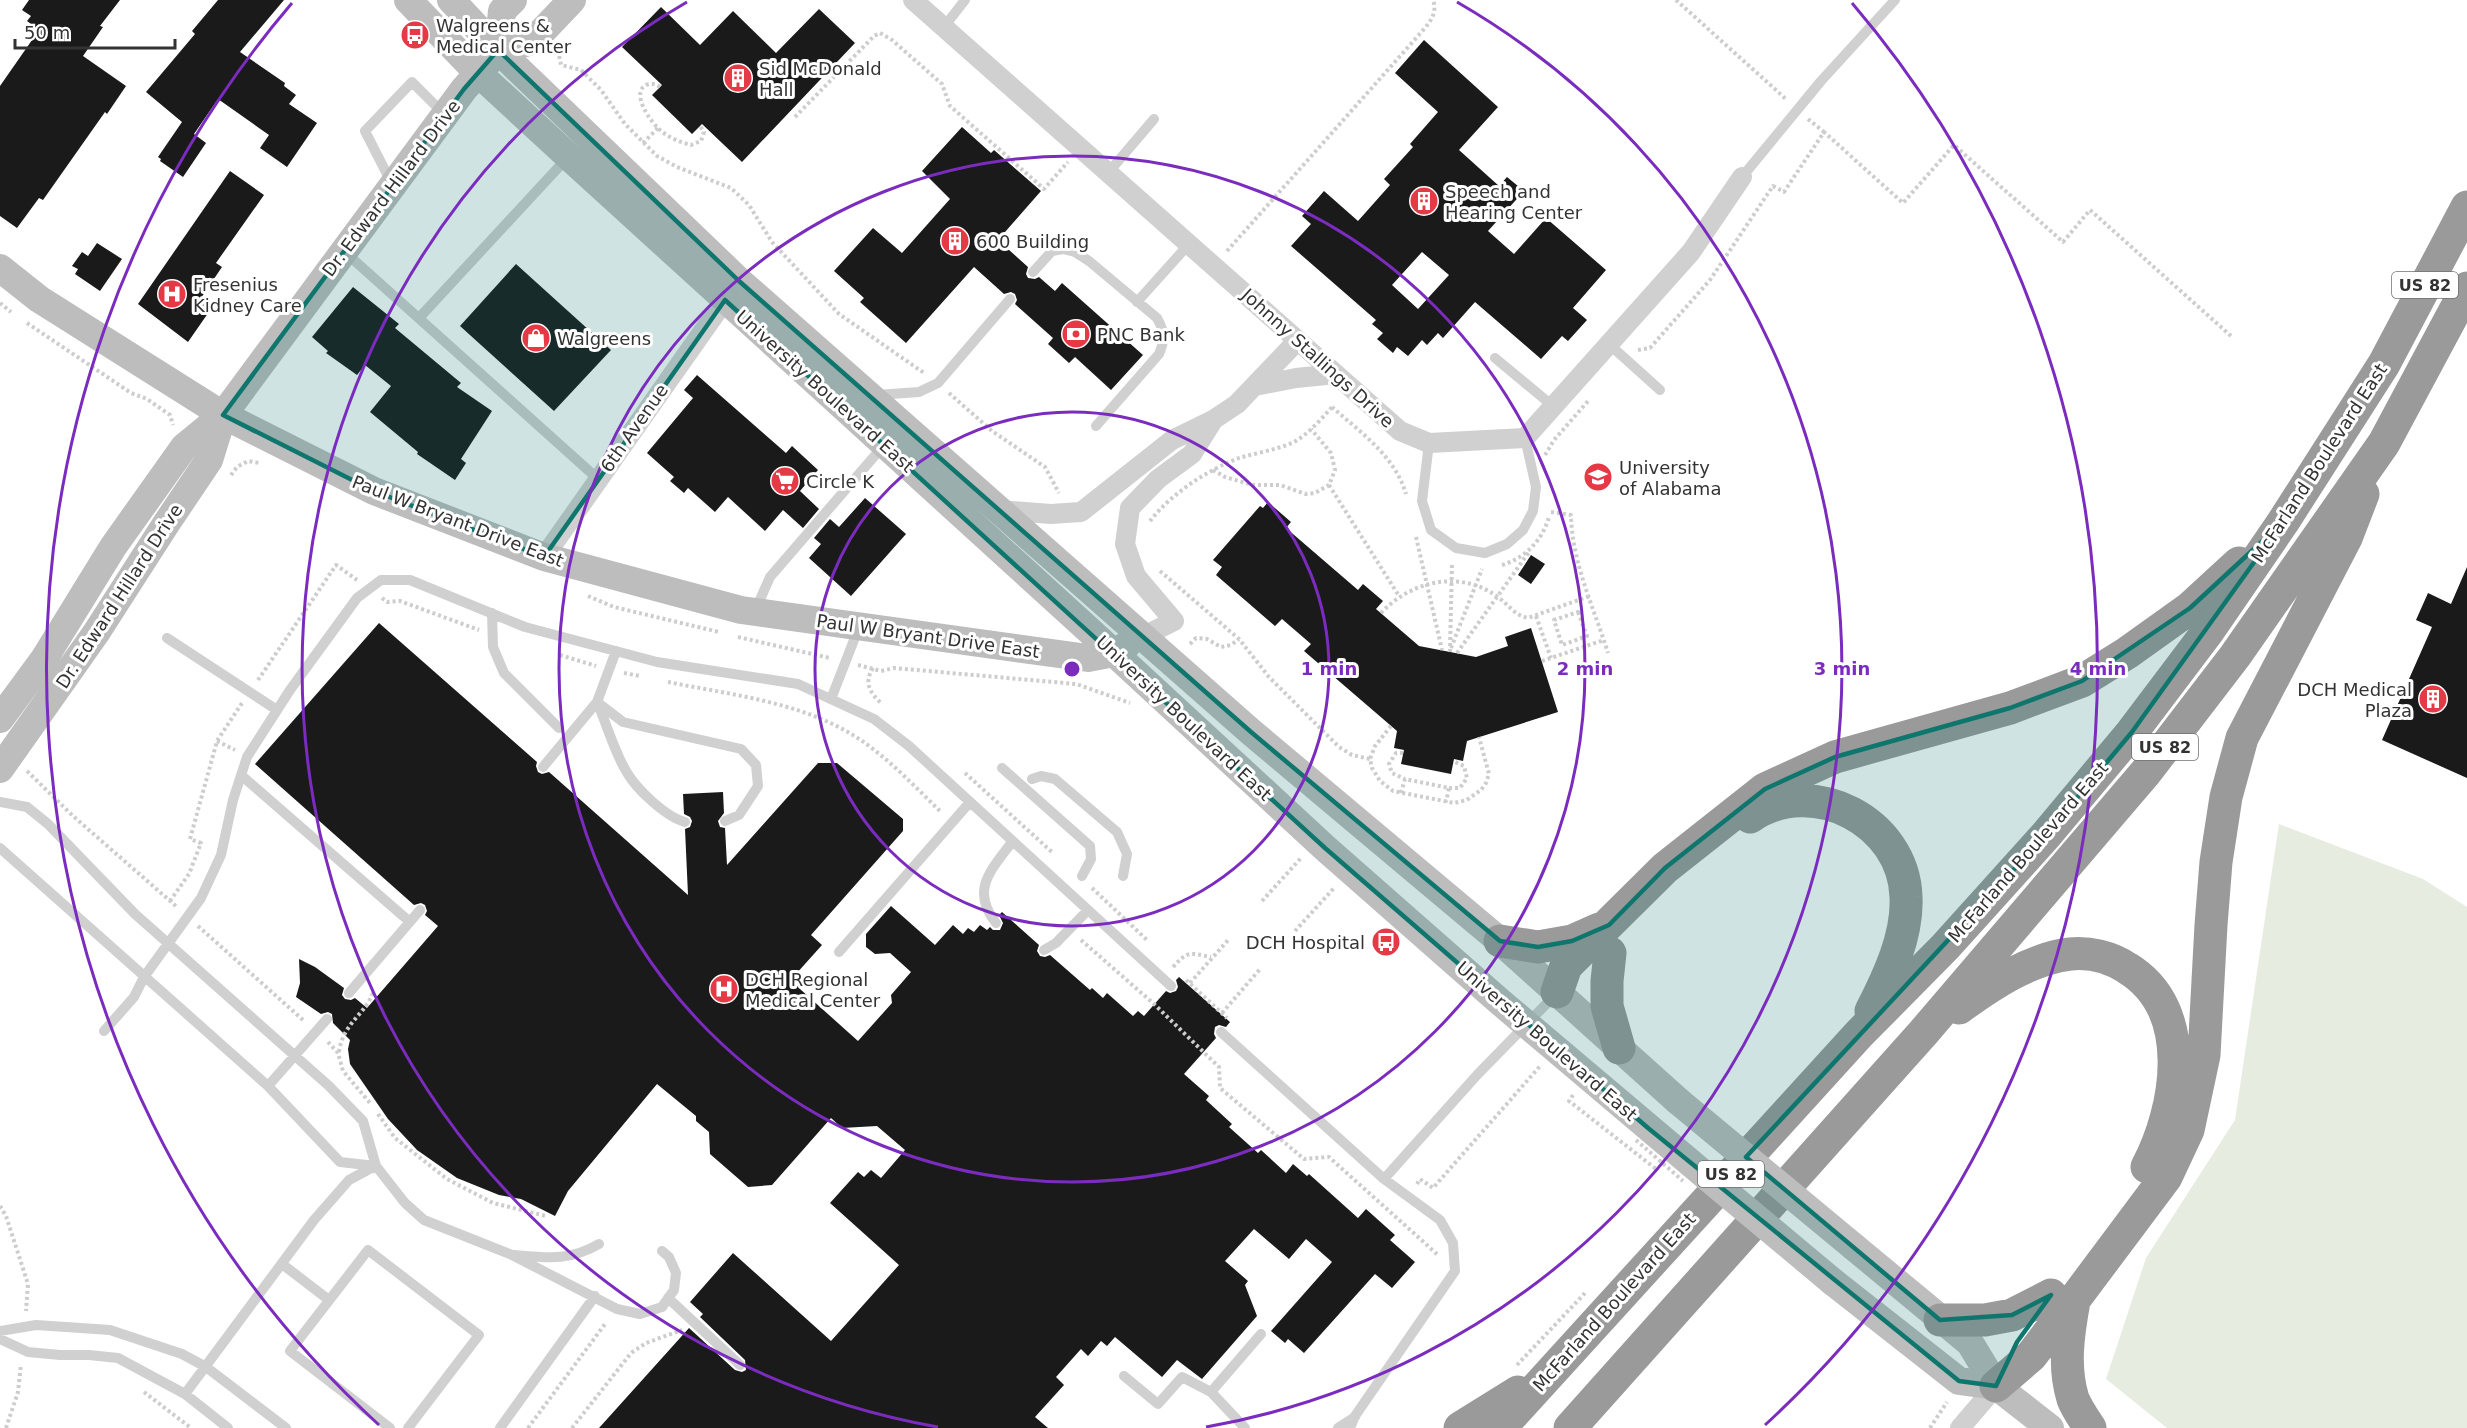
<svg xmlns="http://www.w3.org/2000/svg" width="2467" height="1428" viewBox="0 0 2467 1428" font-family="'DejaVu Sans',sans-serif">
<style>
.green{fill:#e6ecdf}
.building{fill:#1a1a1a;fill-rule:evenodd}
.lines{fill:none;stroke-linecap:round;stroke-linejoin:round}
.path{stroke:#cdcdcd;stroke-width:4;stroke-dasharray:3 3;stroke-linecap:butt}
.lane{stroke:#d0d0d0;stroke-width:10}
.street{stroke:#d0d0d0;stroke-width:20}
.secondary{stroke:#bdbdbd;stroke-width:28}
.highway{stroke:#9a9a9a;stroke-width:33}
.path-bridge{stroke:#cdcdcd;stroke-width:4;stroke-dasharray:3 3;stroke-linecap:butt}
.secondary-bridge{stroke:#bdbdbd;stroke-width:28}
.marked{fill:#0f766e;fill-opacity:0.2;stroke:#0f766e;stroke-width:4.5;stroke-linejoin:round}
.ring{fill:none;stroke:#7b2cbf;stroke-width:3}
.labels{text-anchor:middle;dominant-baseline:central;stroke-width:6;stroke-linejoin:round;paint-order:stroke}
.shield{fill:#fff;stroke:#707070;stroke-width:1.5}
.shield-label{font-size:16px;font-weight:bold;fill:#333}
.poi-label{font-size:18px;fill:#333;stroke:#fff;text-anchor:start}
.street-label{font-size:18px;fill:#333;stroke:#fff}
.centre{fill:#7b2cbf;stroke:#fff;stroke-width:3}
.ring-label{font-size:18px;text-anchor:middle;font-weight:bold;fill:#7b2cbf;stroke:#fff;stroke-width:6;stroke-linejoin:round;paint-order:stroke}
</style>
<rect width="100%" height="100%" fill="#fff"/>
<path class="green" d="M2279 824 2423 879 2467 907V1428H2167L2106 1379 2146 1258 2235 1120Z"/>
<path class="building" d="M29 0H120L100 26 103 27 83 56 126 86 107 114 105 112 43 200 39 198 17 228 0 216V86L39 30 27 21 31 16 22 10Z
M218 0H284L240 52 285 83 284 86 296 95 289 104 317 123 287 167 260 148 269 135 218 99 194 134 206 143 183 177 160 161 161 159 158 157 182 122 146 92 195 34 192 31Z
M661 7 700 45 733 11 776 53 819 9 855 43 742 162 702 124 692 134 652 95 662 85 622 47Z
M1424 40 1498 107 1459 150 1499 186 1507 177 1524 191 1488 231 1514 254 1546 218 1606 270 1573 308 1587 320 1568 341 1562 336 1541 359 1475 302 1443 338 1438 333 1427 345 1422 340 1408 356 1397 347 1393 353 1377 339 1383 333 1372 324 1376 320 1291 246 1311 224 1302 216 1324 191 1358 221 1390 185 1384 179 1413 147 1410 144 1438 112 1395 73ZM1422 252 1449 275 1418 309 1392 285Z
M962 127 991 153 994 150 1041 191 998 240 1028 267 1026 274 1028 278 1035 279 1039 277 1055 291 1062 283 1143 355 1111 390 1075 357 1069 363 1048 344 1053 338 1015 304 1017 300 1015 294 1011 292 1004 294 974 267 906 343 860 302 864 298 834 271 873 228 902 253 950 199 922 171Z
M230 171 264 195 216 263 222 267 201 298 213 306 188 342 138 304Z
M97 243 122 259 100 291 75 274 78 269 72 266 82 252 88 256Z
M516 264 611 350 554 411 460 326Z
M353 287 399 324 395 328 461 383 457 387 492 411 461 459 466 463 455 480 417 454 418 452 370 412 391 386 365 365 357 375 326 353 328 351 312 337Z
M697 375 786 453 792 446 818 470 800 491 819 509 803 528 783 510 765 531 728 497 715 512 688 488 684 493 670 481 674 477 647 453 693 398 684 390Z
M865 498 906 534 851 596 809 558 821 544 814 538 830 519 839 527Z
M1268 502 1291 522 1286 528 1358 590 1363 584 1383 601 1376 609 1419 646 1476 657 1508 646 1505 637 1531 628 1558 712 1467 741 1463 761 1454 759 1451 774 1401 764 1404 750 1394 748 1397 731 1304 651 1311 644 1282 619 1275 626 1216 575 1222 567 1213 560 1260 506 1263 508Z
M1531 555 1545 564 1531 584 1518 575Z
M2467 567V778L2382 740 2432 627 2416 620 2428 593 2451 604Z
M379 623 537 762 536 766 538 772 542 774 549 772 688 895 685 829 690 827 692 821 690 817 684 814 683 794 723 792 724 813 718 821 720 827 725 828 727 865 818 763H837L903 819V831L811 935 822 945 796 974 800 989 858 1041 892 1003 891 995 911 972 890 953 875 954 866 947V934L891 906 935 945 953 925 963 934 968 928 974 932 980 925 987 930 990 927 993 930H1000L1003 923 999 915 1002 912 1039 945 1037 951 1040 956 1045 957 1050 955 1090 990 1092 988 1103 998 1107 993 1133 1016 1138 1011 1144 1016 1166 991 1170 993 1176 991 1178 987 1176 980 1179 977 1230 1022 1226 1027 1219 1025 1215 1027 1214 1034 1216 1038 1184 1074 1209 1096 1206 1100 1232 1124 1229 1127 1258 1153 1261 1150 1286 1173 1293 1164 1307 1176 1309 1174 1358 1218 1366 1209 1395 1235 1390 1240 1415 1262 1392 1288 1375 1274 1304 1353 1288 1339 1285 1343 1271 1331 1332 1262 1306 1239 1289 1259 1254 1229 1225 1261 1248 1281 1245 1285 1257 1316 1202 1379 1177 1360 1162 1377 1115 1337 1107 1346 1101 1341 1088 1356 1081 1349 1056 1377 1064 1385 1035 1417 1048 1428H599L689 1328 735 1370 742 1372 746 1370 745 1360 700 1317 703 1314 690 1302 733 1253 831 1341 899 1265 830 1203 858 1172 864 1177 871 1170 881 1178 905 1150 877 1126 842 1128 831 1118 772 1185 748 1187 710 1154 709 1132 696 1121V1116L657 1084 568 1191 555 1216 521 1199 499 1195 457 1178 417 1150 388 1119 350 1064 348 1049 350 1040 333 1023 332 1014 328 1012 321 1014 296 997 300 983 299 959 315 967 344 988 342 995 345 999 351 1000 355 998 367 1008 438 926 425 915 427 911 425 905 421 903 414 905 255 764Z"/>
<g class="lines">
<path class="path" d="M1676 0 1787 100
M558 50 561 65 581 70 601 90 625 124 657 156 677 167 731 188 749 205 772 242 839 314 924 373
M660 87C656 84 652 83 646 85 631 93 649 119 657 127 665 136 679 142 691 145L701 141 704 132 700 126
M795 117 874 36 880 33 892 40 942 84 950 106 1044 189 1068 162
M1808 119 1824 132
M643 143 658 128
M1227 251 1425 28C1432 19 1437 12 1433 0
M0 303 11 312
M27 323 131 393 147 399 170 415 173 425
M1638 350 1650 348 1710 280 1773 186 1784 192 1824 132 1903 203 1954 145 2063 242 2090 210 2231 336
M949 393 992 431 1045 467 1059 493
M1332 407C1360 432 1395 456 1406 494
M1545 455 1554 440 1589 400
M1213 470 1225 477 1253 485H1280L1306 494 1315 493 1329 485 1335 470 1331 453 1311 429
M231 475 237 467 248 461 259 463
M1329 485 1399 596
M1551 512 1571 515C1572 563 1594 608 1608 653
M1150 521C1171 494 1207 470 1239 458 1256 453 1275 450 1292 443 1308 435 1321 419 1333 406
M1416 537 1442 650
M1502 565C1525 558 1542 541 1549 517
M1160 571 1239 639 1269 677 1339 747 1352 755 1370 759
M588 596 614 607 719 632
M382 598 387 602 400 601 479 630
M1578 612 1587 636 1562 645 1554 620Z
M1381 613C1411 581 1460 569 1498 597 1509 605 1514 615 1528 618L1590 596
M1536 616 1551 658
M738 637 830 658
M1190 644 1196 638 1207 639 1221 647 1231 645 1239 639
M1451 648 1482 569
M1450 652 1452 563
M1457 653 1529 552
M560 655 596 666
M1542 661 1604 640
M858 665 881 671 894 668 1076 684 1130 703
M873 668C864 682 869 692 881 703
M624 673 640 676
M258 680 336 565 357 580
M668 682C727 694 793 701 846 731 882 751 912 784 941 812
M1391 726 1375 746 1370 759 1372 768 1380 781 1393 791 1454 803 1467 800 1481 790 1486 783 1489 774 1479 737
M217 741 235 750
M1403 753H1396L1389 764 1392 773 1405 779
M27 771 73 816 177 907
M965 773 1053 853
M1449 788H1460L1467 778 1464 766 1453 761
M1401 793 1405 779 1449 788 1446 802
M1092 888 1147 940
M170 901 189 874 201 843 190 839 217 741 242 703
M1262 901 1301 858
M198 926 304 1021
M1295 931 1334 888
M1081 940 1154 1004 1219 1067 1220 1088 1304 1159 1329 1157 1438 1255
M1173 967C1188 950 1190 953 1211 957
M1186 980 1227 1018
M1190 983 1229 939
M1222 1013 1261 968
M328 1042 338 1053 343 1071 370 1103
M339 1052C343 1022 366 1015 374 990
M1573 1095 1569 1101 1656 1169
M378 1114 395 1138 447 1179 493 1203 546 1216
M1417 1184 1420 1179 1433 1188 1541 1065
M0 1206 6 1216 28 1284 26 1311
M1517 1365 1586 1292
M144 1392 191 1428
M6 1428 18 1392 21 1364
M528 1428 605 1324
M572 1428 631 1353 646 1343 682 1330
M1930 1428 1947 1402"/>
<path class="lane" d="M944 27 965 0
M1108 173 1154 119
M1742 177 1821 81 1895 0
M392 184 365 131 412 82 445 115
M346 253 598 479
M1033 272 1052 251 1063 249 1075 252 1089 261 1157 318C1165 332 1165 340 1159 354L1096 426
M1137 302 1189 244
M419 318 568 157
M1610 345 1660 390
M1495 358 1554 407
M877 395 919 392 938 383 1010 299
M1429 443 1422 501 1431 530 1456 548 1485 553 1507 544 1523 530 1533 511 1536 487 1525 438
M755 611 770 577 884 445
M492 613 493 647 504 673 559 728
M167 638 277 710
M831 699 859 627
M543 767 597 702 616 651
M1002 768 1090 846 1091 859 1082 876
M241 775 410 922
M1032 779 1041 776 1055 779 1117 832 1127 854 1123 876
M0 802 27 807 48 824 135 914 329 1086 363 1121 376 1166 405 1203 424 1220 512 1255 617 1309 640 1314 662 1307 674 1290 676 1273 669 1257 662 1251
M685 822C666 817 636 789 626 771 614 751 607 725 597 702L623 722 741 749 756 765 758 786 739 815 725 821
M0 848 268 1086 340 1162 376 1166
M996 923C970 890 991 870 1012 842
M1044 950 1056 943 1088 910
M839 952 970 802
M349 993 420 910
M104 1031 134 997 144 977 201 898 221 855 233 800 247 757 290 690 357 598 381 580H410L525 627 657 662 798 684 874 719 909 746 1171 986
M1221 1032 1384 1179 1440 1220 1453 1243 1455 1271 1355 1416 1350 1428
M268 1086 327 1019
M1384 1179 1477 1075 1555 995
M515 1255C548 1258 570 1261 599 1244
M282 1264 329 1300
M668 1298 740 1365
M0 1331 36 1325 110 1330 182 1354 206 1367 286 1428
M0 1339 28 1352 60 1355H89L118 1358 185 1394 228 1428
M1124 1376 1158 1404 1182 1377 1211 1392 1245 1428
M1211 1392 1261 1334
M185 1394 314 1220 349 1180 375 1166
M390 1428 290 1351 368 1250 479 1335 408 1428
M500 1428 595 1296
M1338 1428 1355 1417"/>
<path class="street" d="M913 0 1400 431 1429 443 1525 438 1691 252 1742 177
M1255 386 1296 378 1336 374
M1000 510 1051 514 1081 512 1172 440 1213 420 1237 404 1298 340
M544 557 725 300
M1142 637 1174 621 1136 576 1125 544 1130 508 1158 479 1192 454 1212 422
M1960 1428 1996 1386"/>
<path class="secondary" d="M408 0 478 73 568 156 1114 653 1325 848 1499 1001 1706 1176
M451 0 498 50 739 281 1251 732 1500 941 1678 1101
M498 50 533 41 572 0
M498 50 502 11 513 0
M0 268 39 299 223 415 374 491 544 557 741 610 1088 658 1114 653 1127 645
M0 719 44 659 113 547 184 447 223 415 464 89 491 59
M0 769 96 633 166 524 209 460 223 415
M1854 1247 1970 1343 1996 1386 2050 1428
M1833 1282 1959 1381 1996 1386"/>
<path class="highway" d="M1750 817C1813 774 1904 822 1906 897 1908 936 1888 978 1871 1011
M1500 941 1538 947 1572 941 1599 929
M1610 953 1607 981V1006L1619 1048
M1557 992 1566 966 1665 868 1765 789 1835 757 2010 708 2082 681 2127 653 2190 608 2239 563
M1959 1008C1991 985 2029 959 2070 954 2089 952 2110 957 2127 968 2195 1009 2178 1108 2147 1167
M2074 1301C2068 1334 2063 1367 2073 1399 2077 1409 2084 1419 2090 1428
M1940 1320H1985L2012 1315 2051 1295
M1996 1386 2031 1356 2074 1300 2166 1177 2188 1130 2204 1055 2211 925 2216 862 2226 797 2242 738 2346 538 2363 494
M1460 1428 1518 1392
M1500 1428 1859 1034 1945 947 2046 835 2132 732 2209 630 2283 522 2384 364 2467 207
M1570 1428 1923 1033 2146 772 2235 656 2384 443 2467 288"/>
<path class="path-bridge" d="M1636 1140 1683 1181"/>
<path class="secondary-bridge" d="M1678 1101 1854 1247
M1706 1176 1833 1282"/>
</g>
<path class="marked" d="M498 50 739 281 1251 732 1500 941 1538 947 1572 941 1609 925 1665 868 1765 789 1835 757 2010 708 2082 681 2190 608 2283 522 2132 732 2046 835 1746 1157 1940 1320 2012 1315 2051 1295 2017 1342 1996 1386 1959 1381 1648 1128 1325 848 725 300 544 557 374 491 223 415 464 89Z"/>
<g class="ring">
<circle cx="1072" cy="669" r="257"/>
<circle cx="1072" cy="669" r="513"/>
<path d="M938 1427A770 770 0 0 1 687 2M1457 2A770 770 0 0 1 1206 1427"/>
<path d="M379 1425A1026 1026 0 0 1 292 3M1852 3A1026 1026 0 0 1 1765 1425"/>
</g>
<defs>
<g id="bus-disc" transform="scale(1.5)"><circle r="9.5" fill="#e63946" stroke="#fff"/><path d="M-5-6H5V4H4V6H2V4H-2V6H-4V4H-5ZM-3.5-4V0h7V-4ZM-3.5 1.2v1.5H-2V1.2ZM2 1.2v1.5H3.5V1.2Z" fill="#fff"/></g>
<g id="building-disc" transform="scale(1.5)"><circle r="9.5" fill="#e63946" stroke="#fff"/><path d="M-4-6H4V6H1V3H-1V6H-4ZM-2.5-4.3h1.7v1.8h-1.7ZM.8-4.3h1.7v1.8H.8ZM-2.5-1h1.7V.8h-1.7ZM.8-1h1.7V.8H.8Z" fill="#fff"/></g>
<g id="hospital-disc" transform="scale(1.5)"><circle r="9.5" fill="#e63946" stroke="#fff"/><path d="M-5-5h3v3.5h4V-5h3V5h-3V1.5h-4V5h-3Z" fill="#fff"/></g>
<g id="bank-disc" transform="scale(1.5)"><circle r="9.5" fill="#e63946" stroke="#fff"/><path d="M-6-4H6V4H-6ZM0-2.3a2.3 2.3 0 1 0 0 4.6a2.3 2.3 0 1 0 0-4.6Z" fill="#fff"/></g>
<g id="shop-disc" transform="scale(1.5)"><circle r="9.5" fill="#e63946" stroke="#fff"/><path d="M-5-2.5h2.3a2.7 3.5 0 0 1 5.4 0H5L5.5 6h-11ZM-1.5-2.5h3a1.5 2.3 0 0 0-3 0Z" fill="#fff"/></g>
<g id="university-disc" transform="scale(1.5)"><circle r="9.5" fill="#e63946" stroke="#fff"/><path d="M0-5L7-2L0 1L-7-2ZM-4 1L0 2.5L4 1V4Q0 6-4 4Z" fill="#fff"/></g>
<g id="supermarket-disc" transform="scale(1.5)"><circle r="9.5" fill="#e63946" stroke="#fff"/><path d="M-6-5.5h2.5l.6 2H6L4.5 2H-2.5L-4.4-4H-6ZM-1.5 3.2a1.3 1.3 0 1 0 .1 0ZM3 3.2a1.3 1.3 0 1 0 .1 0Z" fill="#fff"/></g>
</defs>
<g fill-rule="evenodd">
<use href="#bus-disc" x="415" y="35"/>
<use href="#building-disc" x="738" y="78"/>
<use href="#building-disc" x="1424" y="201"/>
<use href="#building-disc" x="955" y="241"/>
<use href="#hospital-disc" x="172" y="294"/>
<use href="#bank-disc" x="1076" y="334"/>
<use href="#shop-disc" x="536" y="338"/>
<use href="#university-disc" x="1598" y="477"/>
<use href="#supermarket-disc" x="785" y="481"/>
<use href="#building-disc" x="2433" y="699"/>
<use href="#bus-disc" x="1386" y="942"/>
<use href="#hospital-disc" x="724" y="989"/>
</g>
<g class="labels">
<g class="shield">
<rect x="2392" y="272" width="66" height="26" rx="4.5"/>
<rect x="2132" y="734" width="66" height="26" rx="4.5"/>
<rect x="1698" y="1161" width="66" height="26" rx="4.5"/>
</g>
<g class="shield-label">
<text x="2425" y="285">US 82</text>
<text x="2165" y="747">US 82</text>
<text x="1731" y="1174">US 82</text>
</g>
<g class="poi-label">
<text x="436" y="25">Walgreens &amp;<tspan x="436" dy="21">Medical Center</tspan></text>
<text x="759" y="68">Sid McDonald<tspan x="759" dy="21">Hall</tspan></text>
<text x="1445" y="191">Speech and<tspan x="1445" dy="21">Hearing Center</tspan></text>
<text x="976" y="241">600 Building</text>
<text x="193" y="284">Fresenius<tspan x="193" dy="21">Kidney Care</tspan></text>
<text x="1097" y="334">PNC Bank</text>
<text x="557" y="338">Walgreens</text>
<text x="1619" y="467">University<tspan x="1619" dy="21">of Alabama</tspan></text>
<text x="806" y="481">Circle K</text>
<text x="2412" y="689" text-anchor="end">DCH Medical<tspan x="2412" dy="21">Plaza</tspan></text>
<text x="1365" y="942" text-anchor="end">DCH Hospital</text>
<text x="745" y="979">DCH Regional<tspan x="745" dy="21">Medical Center</tspan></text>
</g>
<g class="street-label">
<text transform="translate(391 188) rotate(-53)">Dr. Edward Hillard Drive</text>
<text transform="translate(1318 358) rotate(42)">Johnny Stallings Drive</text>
<text transform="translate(825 391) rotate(42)">University Boulevard East</text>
<text transform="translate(634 428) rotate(-55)">6th Avenue</text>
<text transform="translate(2319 463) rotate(-57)">McFarland Boulevard East</text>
<text transform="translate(458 521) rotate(21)">Paul W Bryant Drive East</text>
<text transform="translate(119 596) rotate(-57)">Dr. Edward Hillard Drive</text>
<text transform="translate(928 636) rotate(8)">Paul W Bryant Drive East</text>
<text transform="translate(1184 718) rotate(43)">University Boulevard East</text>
<text transform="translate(2028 852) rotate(-49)">McFarland Boulevard East</text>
<text transform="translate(1547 1041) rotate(41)">University Boulevard East</text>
<text transform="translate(1614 1302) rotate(-48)">McFarland Boulevard East</text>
</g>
</g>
<circle cx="1072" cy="669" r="9" class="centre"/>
<g class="ring-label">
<text x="1329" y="675">1 min</text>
<text x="1585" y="675">2 min</text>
<text x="1842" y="675">3 min</text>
<text x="2098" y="675">4 min</text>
</g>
<path d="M15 39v9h160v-9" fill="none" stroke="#333333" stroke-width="3"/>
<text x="24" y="39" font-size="18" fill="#333333" stroke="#ffffff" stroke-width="4.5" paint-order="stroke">50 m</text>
</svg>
